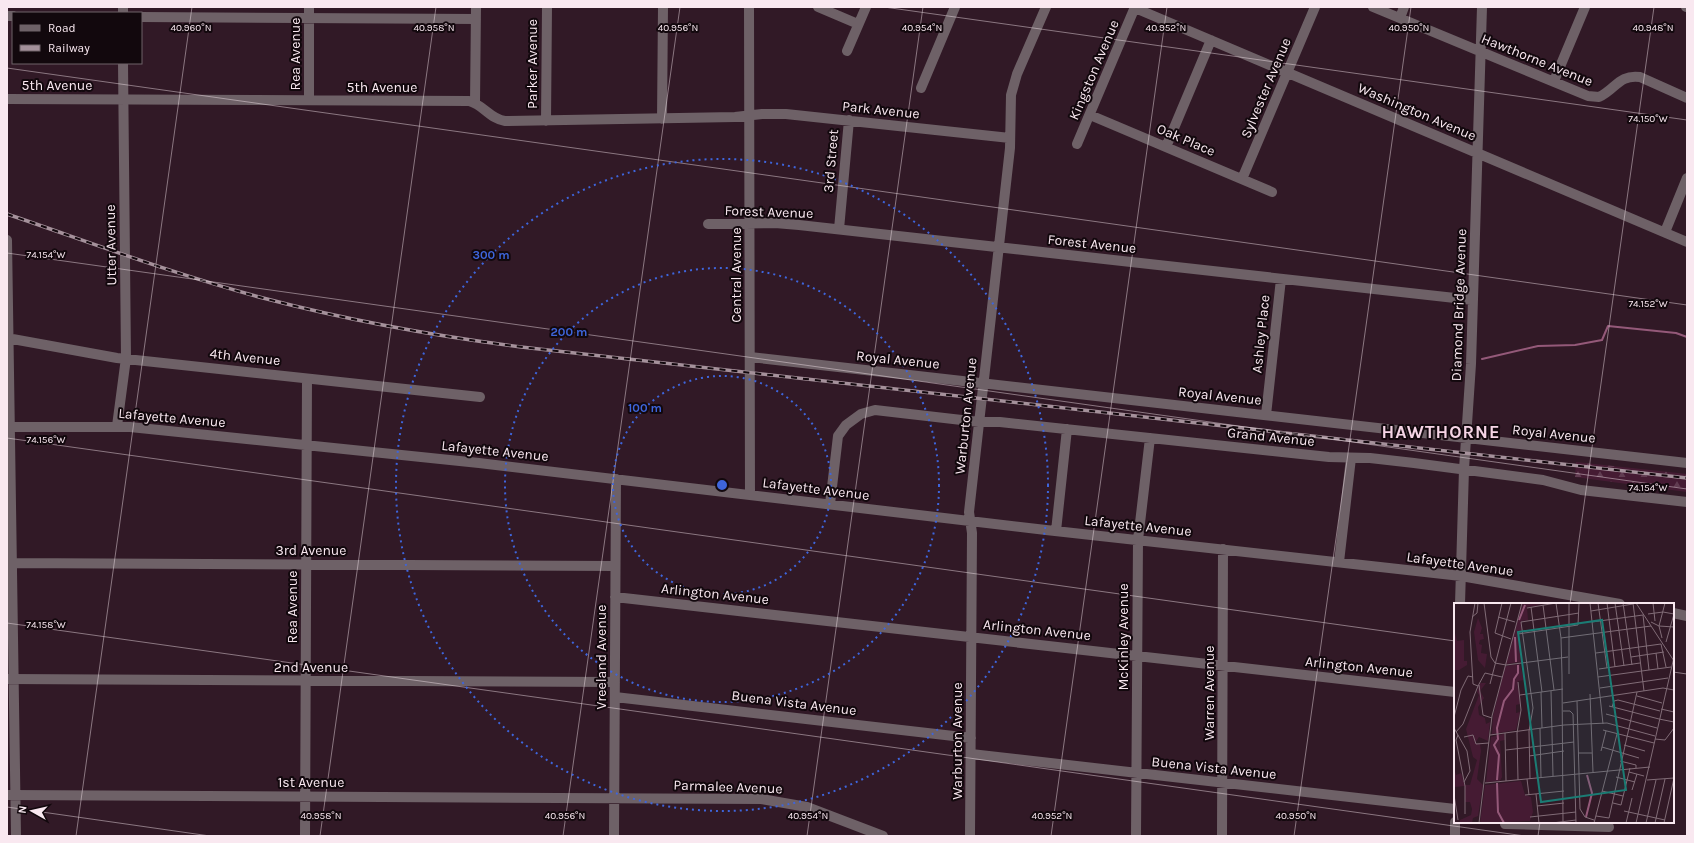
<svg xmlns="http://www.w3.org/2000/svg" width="1694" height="843" viewBox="0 0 1694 843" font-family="Karla,sans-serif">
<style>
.forest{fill:url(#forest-firs)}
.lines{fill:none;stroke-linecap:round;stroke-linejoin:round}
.stream{stroke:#945979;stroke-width:2}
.minor{stroke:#6e6167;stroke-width:10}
.rail-casing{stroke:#a5919b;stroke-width:3.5}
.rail{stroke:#12080d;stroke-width:2;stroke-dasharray:6;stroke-linecap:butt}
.ticks{fill:none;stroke:#f9e8f0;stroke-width:1;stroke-opacity:0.45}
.ring{fill:none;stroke:#3e65dc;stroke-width:2;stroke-dasharray:2 4}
.labels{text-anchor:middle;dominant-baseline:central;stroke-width:4;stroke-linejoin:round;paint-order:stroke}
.street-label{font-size:14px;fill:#f9e8f0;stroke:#12080d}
.district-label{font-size:18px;font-weight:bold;letter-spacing:1px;fill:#f5d4e5;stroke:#12080d}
.inset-river{fill:none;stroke:#945979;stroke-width:2}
.inset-road{fill:none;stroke:#816c77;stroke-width:1}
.view{fill:#1b7c74;fill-opacity:0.15;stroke:#1b7c74;stroke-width:2}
.inset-edge{fill:none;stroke:#f9e8f0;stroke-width:2}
.ticks-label{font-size:10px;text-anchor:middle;fill:#f9e8f0;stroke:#12080d;stroke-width:4;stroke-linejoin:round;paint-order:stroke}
.centre{fill:#3e65dc;stroke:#12080d;stroke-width:2}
.ring-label{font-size:12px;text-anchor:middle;font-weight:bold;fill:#3e65dc;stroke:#12080d;stroke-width:4;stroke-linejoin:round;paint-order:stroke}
</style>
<defs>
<pattern id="forest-firs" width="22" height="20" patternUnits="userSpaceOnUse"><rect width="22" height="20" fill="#451b33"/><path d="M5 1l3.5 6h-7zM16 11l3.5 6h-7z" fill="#613c51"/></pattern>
</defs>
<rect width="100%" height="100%" fill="#311926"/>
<path class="forest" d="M1576 462 1687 474V492L1575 477Z"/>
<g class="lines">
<path class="stream" d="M1482 359 1538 346 1575 345 1602 340 1608 326 1676 333 1687 337"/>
<path class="minor" d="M123 7V13
M749 7 750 495
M818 7 858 24
M1373 7 1588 96 1599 97C1615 90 1619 74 1640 77L1687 98
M1686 7H1687
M1135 8 1687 242
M7 16H13
M141 17 476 19
M1400 18 1404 7
M847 51 866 7
M1554 81 1585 7
M921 88 955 7
M7 99 469 101C484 105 490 119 505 121L735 117 762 114H786L1010 138
M309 100V7
M475 103 476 7
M1090 115 1272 192
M662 119 663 7
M546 121 547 7
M1077 144 1135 7
M1166 147 1211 40
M1242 179 1315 7
M708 224 775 223 799 225 1473 300
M839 229 849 120
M1665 232 1687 178
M7 240 16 836
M7 338 117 358 480 397
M750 357 1687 463
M1266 415 1281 279
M117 426 126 358 123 63
M7 427H130L479 463 1046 530 1461 576 1620 604
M830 504 838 436 846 425 861 414 875 410 979 422H1000L1329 457 1370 458 1414 463 1543 480 1581 490 1687 502
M1056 531 1067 429
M1339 562 1351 458
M7 563 615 566
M615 597 1455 692
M1460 604 1464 469 1471 364 1482 7
M1673 613 1687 616
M7 679 615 682
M615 697 971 738
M971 754 1455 809
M7 795 761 799 807 807 883 836
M1505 824 1609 827
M305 836 307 379
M614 836 616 479
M970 836 972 533 969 512 1010 148 1011 95 1017 74 1046 7
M1136 836 1138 540 1150 438
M1222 836 1223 549
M1455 836V822"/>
<g class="rail-casing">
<path id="rail" d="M7 214C92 243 176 275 263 298 351 321 440 337 530 348L1687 478"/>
</g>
<use href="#rail" class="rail"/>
</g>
<path class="ticks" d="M884 7 1687 120M7 68 1687 305M7 253 1687 489M7 438 1455 641M1570 604 1654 7M7 623 1525 836M1673 672 1687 674M7 807 210 836M76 836 192 7M320 836 436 7M563 836 680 7M807 836 923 7M1051 836 1167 7M1294 836 1411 7M1538 836 1540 822"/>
<g class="ring">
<circle cx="722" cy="485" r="109"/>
<circle cx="722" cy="485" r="217"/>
<circle cx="722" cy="485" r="326"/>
</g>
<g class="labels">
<g class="street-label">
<text transform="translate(295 54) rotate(-90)">Rea Avenue</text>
<text transform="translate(1537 60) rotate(22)">Hawthorne Avenue</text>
<text transform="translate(532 64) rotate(-90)">Parker Avenue</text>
<text transform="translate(1094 70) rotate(-67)">Kingston Avenue</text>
<text x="57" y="85">5th Avenue</text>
<text x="382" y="87">5th Avenue</text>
<text transform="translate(1266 88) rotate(-67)">Sylvester Avenue</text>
<text transform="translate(881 110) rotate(6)">Park Avenue</text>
<text transform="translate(1417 112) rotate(23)">Washington Avenue</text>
<text transform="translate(1186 140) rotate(23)">Oak Place</text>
<text transform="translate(831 161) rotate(-85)">3rd Street</text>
<text transform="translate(769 212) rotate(2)">Forest Avenue</text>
<text transform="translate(1092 244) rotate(6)">Forest Avenue</text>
<text transform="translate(111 245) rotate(-91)">Utter Avenue</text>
<text transform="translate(736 275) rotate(-90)">Central Avenue</text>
<text transform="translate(1459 305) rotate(-88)">Diamond Bridge Avenue</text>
<text transform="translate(1261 334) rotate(-84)">Ashley Place</text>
<text transform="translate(245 357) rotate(6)">4th Avenue</text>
<text transform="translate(898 360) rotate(6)">Royal Avenue</text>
<text transform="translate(1220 396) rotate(6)">Royal Avenue</text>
<text transform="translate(966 416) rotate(-84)">Warburton Avenue</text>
<text transform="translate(172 418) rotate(5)">Lafayette Avenue</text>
<text transform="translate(1554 434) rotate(6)">Royal Avenue</text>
<text transform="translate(1271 437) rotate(6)">Grand Avenue</text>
<text transform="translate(495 451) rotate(6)">Lafayette Avenue</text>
<text transform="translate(816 489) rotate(7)">Lafayette Avenue</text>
<text transform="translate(1138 526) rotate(6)">Lafayette Avenue</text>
<text x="311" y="550">3rd Avenue</text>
<text transform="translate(1460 564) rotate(8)">Lafayette Avenue</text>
<text transform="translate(715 594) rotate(6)">Arlington Avenue</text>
<text transform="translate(292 607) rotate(-90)">Rea Avenue</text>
<text transform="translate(1037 630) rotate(6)">Arlington Avenue</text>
<text transform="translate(1123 637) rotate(-90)">McKinley Avenue</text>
<text transform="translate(601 657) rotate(-90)">Vreeland Avenue</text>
<text x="311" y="667">2nd Avenue</text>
<text transform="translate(1359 667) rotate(6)">Arlington Avenue</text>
<text transform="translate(1209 693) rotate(-90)">Warren Avenue</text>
<text transform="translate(794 703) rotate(7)">Buena Vista Avenue</text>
<text transform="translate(957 741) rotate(-90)">Warburton Avenue</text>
<text transform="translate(1214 768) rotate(6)">Buena Vista Avenue</text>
<text x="311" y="782">1st Avenue</text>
<text transform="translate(728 787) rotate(2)">Parmalee Avenue</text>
</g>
<g class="district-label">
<text x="1441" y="432">HAWTHORNE</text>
</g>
</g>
<g transform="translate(1454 603)">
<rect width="220" height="220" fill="#311926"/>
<path d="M24 15 28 25 26 31H29L30 36 26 37 25 41 28 42 27 50 33 51 31 65 24 57 20 29ZM0 26 3 38 10 37V58H13V62L5 67H1L0 63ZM26 80H32L26 88 30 95 24 104 25 112 31 115 32 121 36 119 34 138 25 134 21 140 26 141 27 148 23 176 29 182 24 213 19 215 18 220H6V217L17 212 18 206 16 199H11V183L1 184 0 164 2 172 7 170 11 182H16L23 157 19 154 12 126 25 92 23 89Z" fill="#451b33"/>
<path d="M68 0 89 2 73 4 74 17 67 18 68 30 65 31 67 59 52 61ZM66 61 70 77 64 78 66 101 62 102V110L66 109 62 127 38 131 39 113 51 63ZM50 131 51 137 46 138 48 174 46 178 32 179 37 134ZM67 178 71 192 77 194 79 209 76 218 26 220 31 182Z" fill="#451b33"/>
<path class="inset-river" d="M65 17 71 2M61 34 62 59M43 177 45 152 40 142 44 136 43 125 50 98 59 86 60 76 64 70V62M43 180 44 209 50 220M132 214 138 190 133 172"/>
<path class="inset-road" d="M21 0 16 29 19 81 24 83 31 70 48 74M30 0 37 54 41 60 52 62 114 54M48 0 41 30 57 36M102 0 107 35 108 72 109 220M136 0 149 121M144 0 153 65M153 0 161 64M161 0 170 63M169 0 178 62M179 0 190 88M182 0 220 58M199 0 201 18M211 0 205 23 220 24M89 2 100 87M77 4 88 89M73 5 102 0M137 8 179 1M194 11 209 9 220 11M18 14 23 10 24 0M44 14 61 19M138 19 189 12 195 67M197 19 205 23 208 35M64 31 124 22 125 0M107 35 197 23M212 39 220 11M142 50 207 41 212 64M202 50 204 66M177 54 210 49M145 66 186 60M115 71V0M144 74 217 64M64 79 67 107 63 130 64 177M36 81 57 0M25 82 29 112 38 115M146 85 214 75M97 88 99 173M87 89 88 125M136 91 139 169M66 92 109 86M183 93 208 100M123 98 126 206 131 214 140 217M109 100 209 85 220 87M155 103 205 116M158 104 160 98 164 97 206 108M207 106 220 109M109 108H116L119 111 122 220M152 111 203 125M0 114 7 87 14 73 19 74M205 116 220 119M0 125 13 148 16 168 10 179M86 125 87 175M149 127 200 140M2 129 9 121 24 83M51 130 52 178M4 132 2 137 11 183V211M36 132 110 122 153 120 201 133M10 134 19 132 22 141 35 140M201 136 211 137 220 125M170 142 191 148M148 144 185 155M52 147 120 139M147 148 152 128M124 150H138M75 153 110 148M166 158 182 162V165M175 169 190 173M162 174 181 179M73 176 75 192M76 176 75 128 79 105 67 19 125 10M193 177 220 175M31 180 196 164M178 187 183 171M148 188 169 193M82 191 85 220M0 192 4 217M71 192 110 188M159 200 167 202 176 165M83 203 110 200M170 208 211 217M142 213 155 215 183 89M76 214 122 209M25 220 38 113 68 0M98 220 122 217M140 220 163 131M172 220 178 195M182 220 220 54M192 220 202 177M201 220 211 176M210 220 220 175"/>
<path class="view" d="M148 17 172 187 87 199 64 29Z"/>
<rect width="220" height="220" class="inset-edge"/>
</g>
<g class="ticks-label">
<text x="191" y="31">40.960°N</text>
<text x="434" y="31">40.958°N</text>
<text x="678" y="31">40.956°N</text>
<text x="922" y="31">40.954°N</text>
<text x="1166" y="31">40.952°N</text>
<text x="1409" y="31">40.950°N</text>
<text x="1653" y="31">40.948°N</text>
<text x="1648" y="122">74.150°W</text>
<text x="46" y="258">74.154°W</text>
<text x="1648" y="307">74.152°W</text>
<text x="46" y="443">74.156°W</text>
<text x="1648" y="491">74.154°W</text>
<text x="46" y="628">74.158°W</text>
<text x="321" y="819">40.958°N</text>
<text x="565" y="819">40.956°N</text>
<text x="808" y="819">40.954°N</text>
<text x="1052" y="819">40.952°N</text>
<text x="1296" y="819">40.950°N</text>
</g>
<circle cx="722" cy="485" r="6" class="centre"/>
<g class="ring-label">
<text x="491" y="259">300 m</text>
<text x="569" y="336">200 m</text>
<text x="645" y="412">100 m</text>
</g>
<rect width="1694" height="843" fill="none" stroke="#f9e8f0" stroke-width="16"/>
<rect x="12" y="12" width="130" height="52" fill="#12080d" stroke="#6e6268"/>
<rect x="20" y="25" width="20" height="6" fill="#6e6167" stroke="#6e6268"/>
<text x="48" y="32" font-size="12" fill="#f9e8f0">Road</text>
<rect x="20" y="45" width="20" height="6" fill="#a5919b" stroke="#6e6268"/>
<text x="48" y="52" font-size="12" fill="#f9e8f0">Railway</text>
<g transform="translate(32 811) rotate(278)" stroke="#12080d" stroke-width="3" paint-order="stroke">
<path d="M0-3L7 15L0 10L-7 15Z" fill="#f9e8f0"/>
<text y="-6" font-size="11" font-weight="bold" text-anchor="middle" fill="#f9e8f0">N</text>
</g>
</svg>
